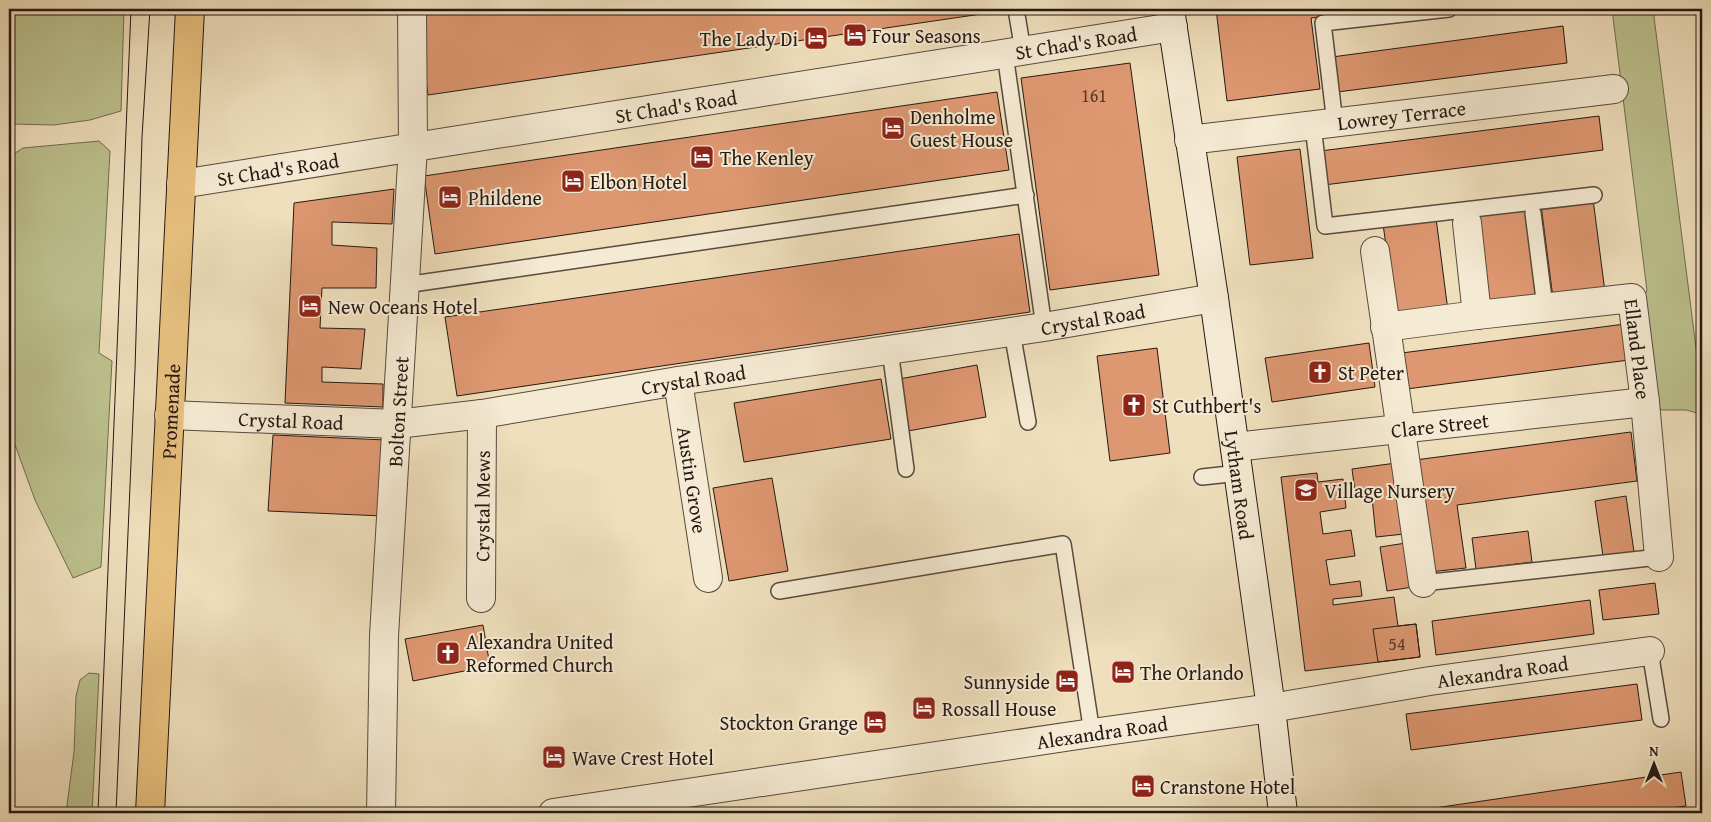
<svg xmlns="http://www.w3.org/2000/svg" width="1711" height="822" viewBox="0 0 1711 822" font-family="'Gentium Book Plus',serif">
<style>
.green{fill:#bcc18e;stroke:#706d51}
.building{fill:#de9871;stroke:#251914}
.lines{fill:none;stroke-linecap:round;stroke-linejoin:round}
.service-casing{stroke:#584a3e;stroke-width:18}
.minor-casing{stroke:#584a3e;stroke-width:30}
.secondary-casing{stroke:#251914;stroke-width:30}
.primary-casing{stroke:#251914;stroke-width:30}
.service{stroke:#f5ead3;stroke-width:15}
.minor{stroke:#f5ead3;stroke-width:28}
.secondary{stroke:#f5ead3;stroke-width:28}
.primary{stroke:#e8c07e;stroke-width:28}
.tram{stroke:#251914;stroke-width:1}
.labels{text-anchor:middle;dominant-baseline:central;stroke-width:4;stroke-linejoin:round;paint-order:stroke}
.number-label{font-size:18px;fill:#53392b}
.poi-label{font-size:20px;fill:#251914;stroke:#f5ead3;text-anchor:start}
.street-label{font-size:20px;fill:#251914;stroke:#f5ead3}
</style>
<rect width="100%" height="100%" fill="#efdfbc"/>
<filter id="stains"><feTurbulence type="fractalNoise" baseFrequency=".004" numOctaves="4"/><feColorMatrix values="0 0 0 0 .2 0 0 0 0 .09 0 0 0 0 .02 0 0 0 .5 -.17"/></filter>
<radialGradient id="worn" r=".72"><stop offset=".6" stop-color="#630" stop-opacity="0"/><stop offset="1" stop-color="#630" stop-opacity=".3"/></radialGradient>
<path class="green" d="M9 9H124L121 111 90 120 54 125 12 124 9 121Z
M1612 9H1653L1702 395 1701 414 1686 410H1661L1653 399 1642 297 1647 291Z
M99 141 110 151 99 353 112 361 101 567 73 578 35 500 9 428V157L23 148Z
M89 673 99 674 92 813H66L74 752 76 696 80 680Z"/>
<path class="building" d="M469 9H1001L1002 11 428 95 417 16Z
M1216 9H1385L1311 18 1320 89 1227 101Z
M1563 26 1567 63 1337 92 1332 57Z
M1130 63 1159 275 1050 290 1021 78Z
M997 92 1009 170 435 254 424 176Z
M1599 116 1603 150 1324 185 1320 151Z
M1300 149 1313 258 1250 265 1237 157Z
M394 189 392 224 332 222V245L377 248 376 288H322L320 328 365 329 361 369 322 367V382L383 384V407L285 403 294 203Z
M1593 199 1605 292 1553 298 1541 205Z
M1528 210 1540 303 1487 310 1475 216Z
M1436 218 1448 311 1396 317 1383 224Z
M1019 234 1030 312 457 396 445 317Z
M1625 324 1629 360 1399 390 1394 354Z
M1369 343 1375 387 1272 402 1265 358Z
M1157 348 1170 453 1110 461 1097 356Z
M977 365 986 417 908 431 899 379Z
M881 379 891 439 744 462 734 403Z
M1631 432 1637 481 1457 505 1466 568 1430 572 1415 460Z
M273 435 386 440 383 516 268 511Z
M1396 463 1404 534 1376 537 1372 497 1356 499 1352 469Z
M1317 473 1318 482 1343 479 1346 508 1320 512 1323 534 1351 530 1355 556 1326 560 1330 585 1360 581 1362 596 1333 599V605L1394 597 1398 626 1416 624 1420 657 1305 671 1281 477Z
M772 478 788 571 729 581 713 488Z
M1626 496 1634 552 1603 556 1595 501Z
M1528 531 1532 562 1476 569 1472 538Z
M1406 543 1413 587 1387 591 1380 547Z
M1655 583 1659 614 1603 620 1599 590Z
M1590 600 1594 634 1436 655 1432 621Z
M1416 624 1420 657 1378 662 1373 629Z
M483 625 490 666 413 681 405 639Z
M1637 684 1642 720 1411 750 1406 714Z
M1681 772 1686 806 1634 813H1415L1414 811Z"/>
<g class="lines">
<g class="service-casing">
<path id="service" d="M1016 9 1023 51
M1005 54 1044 327
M1335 123 1323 23 1449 9
M1313 126 1325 226 1594 195
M1533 213 1545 307
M405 285 1026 195
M1012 332 1028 422
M890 350 906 469
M1202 477 1239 473
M1423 583 1659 557
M779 591 1063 544 1092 733
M1650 651 1661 719"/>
</g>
<g class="minor-casing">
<g id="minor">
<path id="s1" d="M1189 140 1614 89"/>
<path id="s2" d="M181 184 1173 27"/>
<path d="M1467 223 1477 315"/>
<path d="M1375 251 1423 583"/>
<path id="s3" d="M1385 327 1477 315 1632 298 1645 402 1659 557"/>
<path id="s4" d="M678 381 708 578"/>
<path id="s5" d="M169 415 397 424 482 414 678 381 1044 327 1214 298"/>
<path id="s6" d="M1235 447 1645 402"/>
<path id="s7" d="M481 598 482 414"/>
<path id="s8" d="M381 813 384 636 413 146 412 9"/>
<path id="s9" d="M553 813 1092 733 1271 708 1430 681 1650 651"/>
</g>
</g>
<g class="secondary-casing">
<g id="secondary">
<path id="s10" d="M1170 9 1214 298 1271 708 1283 813"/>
</g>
</g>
<g class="primary-casing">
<g id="primary">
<path id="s11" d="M150 813 190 9"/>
</g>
</g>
<use href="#service" class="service"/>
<use href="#minor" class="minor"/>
<use href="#secondary" class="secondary"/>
<use href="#primary" class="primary"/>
<path class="tram" d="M98 813 131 9
M116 813 135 369 142 137 150 9"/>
</g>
<defs>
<g id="hotel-square" transform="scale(1.25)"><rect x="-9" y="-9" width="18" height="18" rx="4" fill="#8f2418" stroke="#f5ead3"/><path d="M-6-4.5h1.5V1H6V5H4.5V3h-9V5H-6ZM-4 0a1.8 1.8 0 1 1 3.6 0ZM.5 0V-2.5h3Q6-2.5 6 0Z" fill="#fff"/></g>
<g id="church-square" transform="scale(1.25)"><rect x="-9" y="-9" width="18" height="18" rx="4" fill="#8f2418" stroke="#f5ead3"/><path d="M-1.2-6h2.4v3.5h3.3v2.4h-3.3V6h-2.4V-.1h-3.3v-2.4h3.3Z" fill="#fff"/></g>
<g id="school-square" transform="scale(1.25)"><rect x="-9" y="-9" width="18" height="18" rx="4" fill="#8f2418" stroke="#f5ead3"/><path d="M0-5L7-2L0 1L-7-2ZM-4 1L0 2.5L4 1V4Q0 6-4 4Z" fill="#fff"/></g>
</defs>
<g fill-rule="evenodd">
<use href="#hotel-square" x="855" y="35"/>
<use href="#hotel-square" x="816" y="38"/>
<use href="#hotel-square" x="893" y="128"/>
<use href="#hotel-square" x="702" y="157"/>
<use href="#hotel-square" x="573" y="181"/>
<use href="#hotel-square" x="450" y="197"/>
<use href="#hotel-square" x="310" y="306"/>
<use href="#church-square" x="1320" y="372"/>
<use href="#church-square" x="1134" y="405"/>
<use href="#school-square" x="1306" y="490"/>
<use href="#church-square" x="448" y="653"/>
<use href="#hotel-square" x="1123" y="672"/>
<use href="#hotel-square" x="1067" y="681"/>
<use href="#hotel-square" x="924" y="708"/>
<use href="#hotel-square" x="875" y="722"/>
<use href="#hotel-square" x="554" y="757"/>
<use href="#hotel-square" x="1143" y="786"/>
</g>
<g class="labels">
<g class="number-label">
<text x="1094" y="95">161</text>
<text x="1397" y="643">54</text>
</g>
<g class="poi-label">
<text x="872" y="35">Four Seasons</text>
<text x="798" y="38" text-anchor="end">The Lady Di</text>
<text x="910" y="116">Denholme<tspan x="910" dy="23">Guest House</tspan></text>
<text x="720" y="157">The Kenley</text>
<text x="590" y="181">Elbon Hotel</text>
<text x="468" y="197">Phildene</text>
<text x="328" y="306">New Oceans Hotel</text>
<text x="1338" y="372">St Peter</text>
<text x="1152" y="405">St Cuthbert's</text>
<text x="1324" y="490">Village Nursery</text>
<text x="466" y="641">Alexandra United<tspan x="466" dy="23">Reformed Church</tspan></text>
<text x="1140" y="672">The Orlando</text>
<text x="1050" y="681" text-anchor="end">Sunnyside</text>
<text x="942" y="708">Rossall House</text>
<text x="858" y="722" text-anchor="end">Stockton Grange</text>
<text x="572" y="757">Wave Crest Hotel</text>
<text x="1160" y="786">Cranstone Hotel</text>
</g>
<g class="street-label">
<text stroke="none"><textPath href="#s2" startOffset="906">St Chad's Road</textPath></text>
<text stroke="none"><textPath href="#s2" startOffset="501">St Chad's Road</textPath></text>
<text stroke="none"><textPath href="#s1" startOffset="214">Lowrey Terrace</textPath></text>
<text stroke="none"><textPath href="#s2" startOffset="98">St Chad's Road</textPath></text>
<text stroke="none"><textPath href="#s5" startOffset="932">Crystal Road</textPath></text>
<text stroke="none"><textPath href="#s3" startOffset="300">Elland Place</textPath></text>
<text stroke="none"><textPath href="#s5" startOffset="528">Crystal Road</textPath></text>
<text stroke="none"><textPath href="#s11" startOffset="402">Promenade</textPath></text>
<text stroke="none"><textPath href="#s8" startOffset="402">Bolton Street</textPath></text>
<text stroke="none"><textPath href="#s5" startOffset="122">Crystal Road</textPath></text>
<text stroke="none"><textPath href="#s6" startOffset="206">Clare Street</textPath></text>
<text stroke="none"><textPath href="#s4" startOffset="100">Austin Grove</textPath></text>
<text stroke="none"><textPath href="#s10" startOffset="481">Lytham Road</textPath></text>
<text stroke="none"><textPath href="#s7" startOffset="92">Crystal Mews</textPath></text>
<text stroke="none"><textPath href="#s9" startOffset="960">Alexandra Road</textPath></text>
<text stroke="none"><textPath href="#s9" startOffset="555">Alexandra Road</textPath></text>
</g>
</g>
<rect width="1711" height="822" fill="none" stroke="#efdfbc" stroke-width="30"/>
<rect x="10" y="10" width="1691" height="802" fill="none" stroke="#251914" stroke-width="2.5"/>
<rect x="15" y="15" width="1681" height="792" fill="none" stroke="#251914"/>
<g transform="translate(1654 764)" stroke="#f5ead3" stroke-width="4" paint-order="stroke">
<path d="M0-4L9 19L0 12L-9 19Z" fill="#251914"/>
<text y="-8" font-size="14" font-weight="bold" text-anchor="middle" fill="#251914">N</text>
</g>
<rect width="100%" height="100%" filter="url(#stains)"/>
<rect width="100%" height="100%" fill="url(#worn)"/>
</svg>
